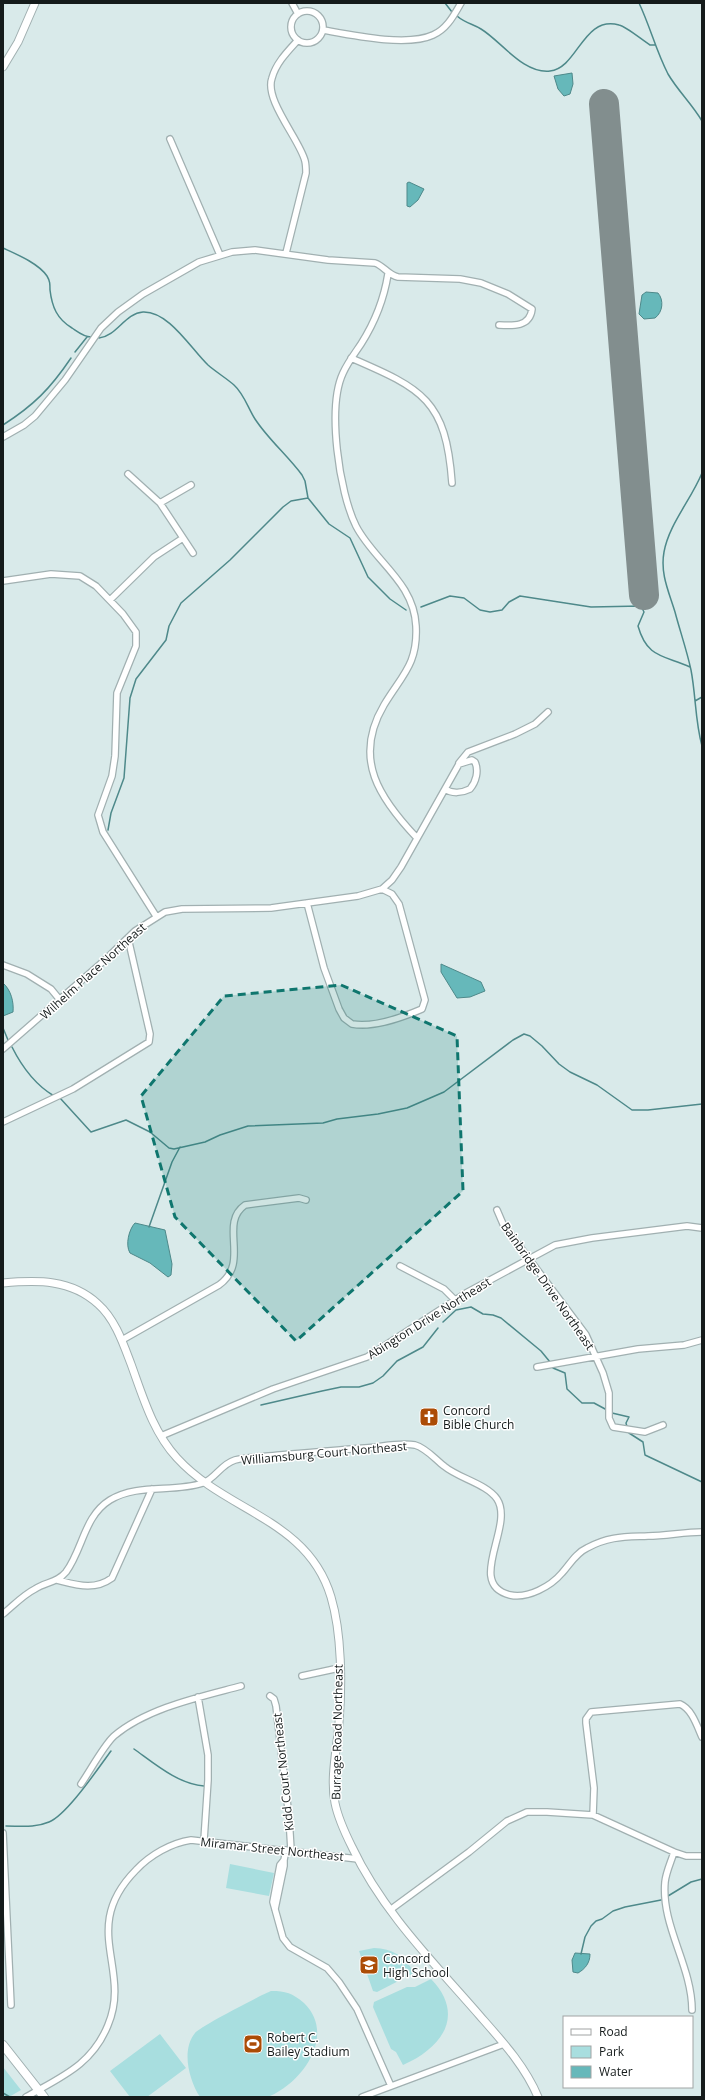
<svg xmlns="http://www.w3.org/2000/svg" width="705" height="2100" viewBox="0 0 705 2100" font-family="'Open Sans',sans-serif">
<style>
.green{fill:#a8dedf}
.water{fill:#66b8ba;stroke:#4e898a}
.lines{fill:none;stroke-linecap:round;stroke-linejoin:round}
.stream{stroke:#4e898a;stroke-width:1.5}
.runway{stroke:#828e8e;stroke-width:30}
.minor-casing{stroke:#a1b0b1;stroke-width:8}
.tertiary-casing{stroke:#a1b0b1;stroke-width:9}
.secondary-casing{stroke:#a1b0b1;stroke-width:9}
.primary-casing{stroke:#a1b0b1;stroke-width:10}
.minor{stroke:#fff;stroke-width:5.5}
.tertiary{stroke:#fff;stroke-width:7}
.secondary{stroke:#fff;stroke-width:7}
.primary{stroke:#fff;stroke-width:8}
.marked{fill:#0f766e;fill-opacity:0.2;stroke:#0f766e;stroke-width:3;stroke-dasharray:8 5;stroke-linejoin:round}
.labels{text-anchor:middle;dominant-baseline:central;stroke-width:3;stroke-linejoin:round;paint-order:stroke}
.street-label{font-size:12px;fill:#151b1b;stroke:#fff}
.poi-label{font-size:12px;fill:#151b1b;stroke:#fff;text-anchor:start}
</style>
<rect width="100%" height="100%" fill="#d9eaea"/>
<path class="green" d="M230 1864 274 1873 269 1896 226 1888Z
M374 1948C392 1948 406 1957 414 1973L377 1992 373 1991 359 1951Z
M431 1979C466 2015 442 2048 403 2065L396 2052 391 2049 373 2007 374 2002 407 1987H415Z
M271 1991C286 1991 292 1993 304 2003 336 2034 304 2081 270 2096 263 2100 212 2097 200 2097 189 2080 181 2050 195 2033 199 2027 261 1995 271 1991Z
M160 2034 186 2068 147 2097H130L110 2071Z
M3 2067 21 2090 9 2097H3Z"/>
<path class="water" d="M572 73 573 84 570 94 564 96 558 89 554 76Z
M409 182 424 189 418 200 410 207 407 206V183Z
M646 292 658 293C664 300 663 312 655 318L644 319 639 314 642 295Z
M441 964 481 982 485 991 470 997 457 998 441 972Z
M3 983C11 990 14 1002 13 1012L3 1016Z
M135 1223 165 1230 172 1264 171 1275 168 1277 150 1263 130 1253C125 1245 129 1229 135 1223Z
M575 1953 590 1954C590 1963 585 1969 578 1973L573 1972 572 1960Z"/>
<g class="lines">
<path class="stream" d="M445 3 452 12
M639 3C650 26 656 51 668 74 678 91 692 104 702 121
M457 16C465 23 473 24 481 29 501 41 523 74 550 71 578 68 583 15 619 25 627 27 642 40 650 45H655
M3 248C16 254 38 263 47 276 50 281 50 284 50 290 52 307 57 319 72 328 78 332 84 337 91 337
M99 338C117 336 125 313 143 312 169 311 191 349 208 365 216 372 226 378 234 385 244 394 248 408 255 419 268 439 288 456 302 475L305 481 308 498 329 524 350 538 368 577 390 599 406 610
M75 352 87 337
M3 425C34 405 50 389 71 358
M702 473C691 500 669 524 664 552 660 574 669 592 675 612 680 631 687 651 691 670 696 696 695 721 702 746
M421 607 450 596 464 598 480 610 490 612 502 610 509 602 520 596 591 607 641 606 644 612 638 626C647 658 663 655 690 667
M695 701 702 697
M108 830 111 813 124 778 130 698 136 679 166 640 169 626 181 603 230 560 283 507 291 501 308 498
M3 1016V1028L8 1040
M12 1047C22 1067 34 1084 54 1096
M60 1098 91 1132 126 1120 150 1132 169 1148 174 1149 205 1142 220 1135 248 1126 323 1123 337 1119 378 1114 407 1108 444 1092 513 1040 524 1034 530 1036 542 1046 559 1064 570 1072 597 1085 632 1110H648L702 1104
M149 1227 172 1162 180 1147
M443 1322 456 1310 471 1307 483 1314 493 1315 501 1318 541 1351 550 1362
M553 1368 565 1373 567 1389 582 1403H594L607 1410
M261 1405 322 1391 341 1387H359L373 1383 383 1376 397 1361 423 1347 438 1328
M612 1413 629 1417 626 1423 627 1427
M629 1433 643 1442 645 1455 702 1482
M134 1749C155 1764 178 1784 204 1786
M6 1826C21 1826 35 1828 49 1822 67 1815 99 1767 111 1751
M668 1896 691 1882 702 1879
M581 1954 585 1937 591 1926 596 1921 602 1919 613 1911 625 1907 661 1900
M3 2093 10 2097"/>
<path class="runway" d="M604 104 644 595"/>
<g class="minor-casing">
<path id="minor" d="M292 3 298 14
M291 27a16 16 0 1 1 32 0a16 16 0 1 1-32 0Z
M323 30C351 35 407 47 433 35 447 29 454 15 461 3
M170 139 220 255
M286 253 306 173C306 170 306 165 305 161 300 140 264 100 272 78 276 63 288 51 298 40
M388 274C384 299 375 322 361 344 355 353 348 362 343 373 327 407 339 492 356 526 374 561 414 582 416 626 418 664 402 675 384 705 352 759 380 799 417 838
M351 358C423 389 446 400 452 483
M3 437 24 425 35 416 65 380 101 328 118 312 143 294 199 262 232 252 255 250 328 260 375 263C384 266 388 275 398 277L460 279 481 283 508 294 532 309C530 327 513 326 499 325
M128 474 160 503 193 553
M160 503 191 485
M3 581 51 574 80 576 96 586 123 614 136 632V646L117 693 115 756 112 776 98 815 103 832 156 916
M110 600 154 557 183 538
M459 763 468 752 515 734 535 724 548 712
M307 903 324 968 339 1009 344 1018 352 1024C374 1028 401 1018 422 1009L425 1000 399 904 392 894 382 889
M3 965 27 974 51 989 60 1000
M3 1049 106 959 135 931 165 912 182 909 271 908 358 896 382 889 392 880 401 867 459 764 472 760 475 762C479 771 476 782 470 789 462 793 452 794 445 789
M3 1122 73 1089 149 1042 150 1034 128 938
M497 1210 503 1224 586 1335 603 1373 609 1393V1418L613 1427 645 1432 663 1425
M400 1266 444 1289 455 1300
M122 1340 219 1285C251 1262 218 1224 245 1205L299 1198 306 1200
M537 1367 638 1349 684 1345 702 1340
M161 1436 273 1389 367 1357 466 1293 555 1245 592 1238 687 1226 702 1228
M57 1580C77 1585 94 1591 112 1578L152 1489
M3 1614C13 1606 23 1595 35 1589 45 1582 57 1583 66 1572 83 1549 84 1516 110 1500 138 1483 173 1493 203 1483 215 1479 221 1464 235 1460 249 1456 266 1457 280 1455 309 1453 337 1450 365 1448 381 1447 400 1442 415 1445 426 1448 435 1459 444 1466 458 1478 487 1484 497 1499 515 1526 465 1584 510 1595 528 1599 551 1586 562 1573 570 1564 576 1553 587 1548 609 1536 625 1537 648 1536 666 1536 684 1532 702 1532
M302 1676 339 1668
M270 1696 274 1699 276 1706 289 1817 291 1850
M198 1697 208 1755V1780L204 1840
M81 1784C90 1771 104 1745 114 1736 147 1708 200 1697 241 1686
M593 1815 594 1788 586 1723V1719L591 1712 680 1704C692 1709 697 1726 702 1737
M3 1833 11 2005
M286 1850 284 1860 280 1865 273 1902 283 1938 290 1947 327 1968 339 1982 357 2009 391 2086
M674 1852C671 1862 666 1872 665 1882 661 1926 692 1966 692 2010
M275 1909 284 1866V1860
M390 1910 469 1852 507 1821 527 1812H547L593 1815 674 1852 686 1856H702
M26 2097C61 2077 92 2065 108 2025 132 1968 79 1928 136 1870 150 1855 171 1843 191 1840L358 1859
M362 2097 504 2044"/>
</g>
<g class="tertiary-casing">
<path id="tertiary" d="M3 1283C37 1280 71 1279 98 1304 115 1319 123 1343 131 1364 143 1397 153 1432 177 1458 226 1512 308 1519 331 1597 342 1634 342 1685 339 1723 337 1749 330 1777 335 1803 338 1818 345 1833 352 1847 382 1911 434 1963 480 2016 502 2041 525 2066 538 2097"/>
</g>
<g class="secondary-casing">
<path id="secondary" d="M3 67 18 42 35 3"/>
</g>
<g class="primary-casing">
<path id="primary" d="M3 2045 44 2097"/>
</g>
<use href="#minor" class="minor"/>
<use href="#tertiary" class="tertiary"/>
<use href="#secondary" class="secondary"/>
<use href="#primary" class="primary"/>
</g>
<path class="marked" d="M341 985 457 1036 463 1191 296 1341 175 1217 141 1096 224 996Z"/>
<defs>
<g id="church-square" transform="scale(1)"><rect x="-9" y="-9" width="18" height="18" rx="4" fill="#ac4c06" stroke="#fff"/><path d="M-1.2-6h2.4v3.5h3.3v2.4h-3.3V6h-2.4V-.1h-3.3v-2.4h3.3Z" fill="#fff"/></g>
<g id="school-square" transform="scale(1)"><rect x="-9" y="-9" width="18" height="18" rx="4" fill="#ac4c06" stroke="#fff"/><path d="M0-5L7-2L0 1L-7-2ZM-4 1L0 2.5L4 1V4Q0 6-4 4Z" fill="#fff"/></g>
<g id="stadium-square" transform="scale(1)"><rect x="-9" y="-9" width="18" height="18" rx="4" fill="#ac4c06" stroke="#fff"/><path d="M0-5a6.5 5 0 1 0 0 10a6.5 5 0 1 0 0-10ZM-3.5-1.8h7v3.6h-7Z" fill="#fff"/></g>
</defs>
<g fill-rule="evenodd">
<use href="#church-square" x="429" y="1417"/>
<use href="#school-square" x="369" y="1965"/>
<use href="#stadium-square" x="253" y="2044"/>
</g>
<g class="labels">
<g class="street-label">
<text transform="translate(93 971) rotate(-42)">Wilhelm Place Northeast</text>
<text transform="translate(548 1286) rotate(55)">Bainbridge Drive Northeast</text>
<text transform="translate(429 1318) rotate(-32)">Abington Drive Northeast</text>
<text transform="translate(324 1453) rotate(-5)">Williamsburg Court Northeast</text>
<text transform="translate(337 1732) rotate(-89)">Burrage Road Northeast</text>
<text transform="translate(283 1772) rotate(-96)">Kidd Court Northeast</text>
<text transform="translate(272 1849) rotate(6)">Miramar Street Northeast</text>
</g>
<g class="poi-label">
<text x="443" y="1410">Concord<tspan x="443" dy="14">Bible Church</tspan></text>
<text x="383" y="1958">Concord<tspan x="383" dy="14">High School</tspan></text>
<text x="267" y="2037">Robert C.<tspan x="267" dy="14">Bailey Stadium</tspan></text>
</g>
</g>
<rect width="705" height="2100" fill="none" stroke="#151b1b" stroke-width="8"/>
<rect x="563" y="2016" width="130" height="72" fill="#ffffff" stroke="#a1a4a4"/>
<rect x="571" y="2029" width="20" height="6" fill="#ffffff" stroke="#a1a4a4"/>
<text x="599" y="2036" font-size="12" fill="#151b1b">Road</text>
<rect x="571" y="2046" width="20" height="12" fill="#a8dedf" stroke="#a1a4a4"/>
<text x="599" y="2056" font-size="12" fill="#151b1b">Park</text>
<rect x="571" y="2066" width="20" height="12" fill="#66b8ba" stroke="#a1a4a4"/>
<text x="599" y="2076" font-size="12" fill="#151b1b">Water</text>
</svg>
